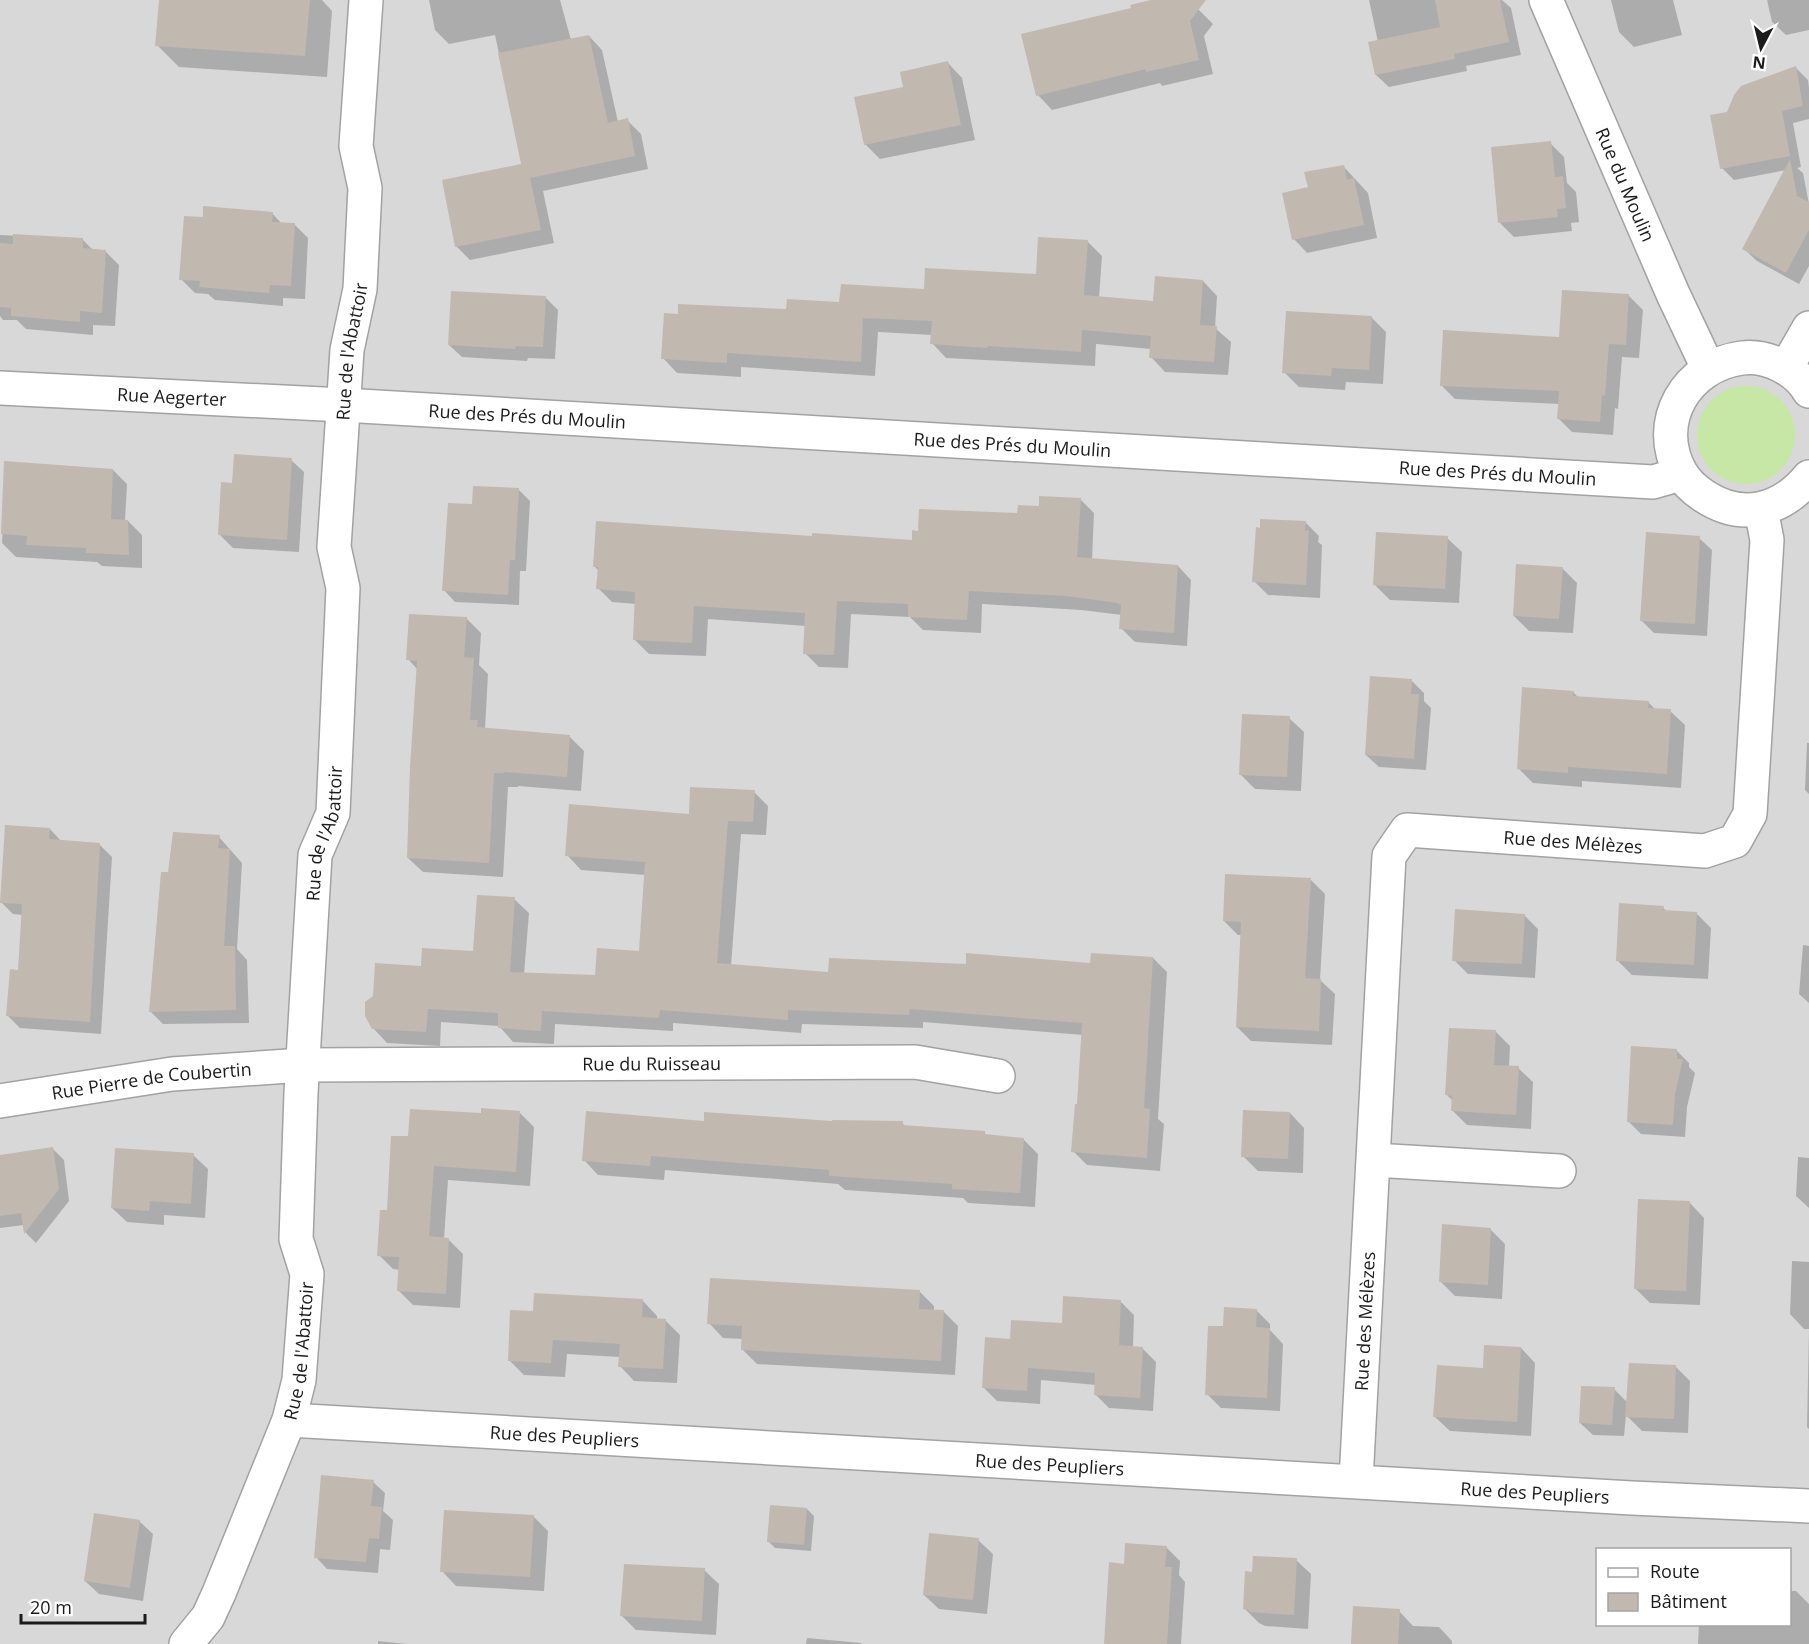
<svg xmlns="http://www.w3.org/2000/svg" width="1809" height="1644" viewBox="0 0 1809 1644" font-family="'Open Sans',sans-serif">
<style>
.residential{fill:#d9d8d8;fill-rule:evenodd}
.grass{fill:#c6e7a6}
.shadow{fill:#0003}
.building{fill:#c1b8b0}
.lines{fill:none;stroke-linecap:round;stroke-linejoin:round}
.minor-casing{stroke:#a2a2a2;stroke-width:36}
.minor{stroke:#fff;stroke-width:33}
.labels{text-anchor:middle;dominant-baseline:central;stroke-width:4.5;stroke-linejoin:round;paint-order:stroke}
.street-label{font-size:18px;fill:#1b1b1b;stroke:#fff}
</style>
<rect width="100%" height="100%" fill="#ede9e1"/>
<path class="residential" d="M0 0H1809V1644H0ZM1598 1550H1790V1624H1598Z"/>
<path class="grass" d="M1697 435a49 49 0 1 1 98 0a49 49 0 1 1-98 0Z"/>
<path class="shadow" d="M161 0H322L332 11 327 77 179 67 157 45Z
M429 0H560L571 40 589 36 602 50 618 122 627 120 641 134 648 169 543 191 554 243 470 260 456 246 523 166 495 35 449 44 435 30Z
M1157 0H1189L1213 24 1204 36 1213 74 1162 86 1160 83 1052 110 1038 95 1133 9Z
M1369 0H1502L1511 8 1521 55 1466 66 1467 71 1389 87 1376 75 1378 42Z
M1611 0H1673L1682 35 1634 47 1619 32Z
M1767 0H1809V30L1786 35 1772 22Z
M948 63 962 78 975 140 880 159 866 145 856 98 904 88Z
M1796 68 1808 80 1809 88V119L1793 123 1801 167 1797 168 1803 173 1809 204V266L1799 284 1757 261 1744 249 1786 170 1734 180 1722 168 1728 113Z
M1550 143 1564 157 1567 183 1576 192 1579 222 1571 223 1572 231 1514 237 1500 223Z
M1343 166 1368 193 1377 238 1307 253 1294 239 1310 189Z
M272 213 282 224H294L308 238 305 299 283 298V306L215 300 208 294 195 293 181 279 205 218Z
M0 235 82 239 93 250 105 251 119 265 115 326 93 325V335L26 329 17 320H3L0 316Z
M1088 242 1102 256 1099 298 1154 302 1203 281 1217 296 1215 328 1231 342 1228 375 1165 372 1151 357V349L1096 344 1095 366 946 358 932 343V335L878 332 875 376 741 367V377L677 373 663 358 787 310 1037 276Z
M1629 296 1643 310 1639 358 1622 357 1618 409 1615 408 1613 435 1572 432 1558 418 1559 404 1455 399 1441 385 1561 339Z
M546 298 558 310 555 359 528 358 527 361 462 357 449 345Z
M1372 318 1386 332 1383 384 1346 382 1345 390 1299 387 1284 372Z
M291 460 304 472 299 552 233 548 220 535 234 485Z
M6 463 113 470 127 484 125 521H128L142 535V568L102 566 97 562 16 557 2 543Z
M519 490 530 501 526 571H520L519 605 455 602 444 590 473 506Z
M1080 499 1094 513 1092 560 1178 566 1191 580 1187 646 1135 642 1121 628 1122 615 1081 610 982 604 981 633 923 630 910 617 851 614 848 668 819 667 805 653 806 626 708 619 706 656 649 654 635 640 636 604 612 602 598 588 599 571 594 566 813 537 913 541 1040 508Z
M1305 522 1319 536 1318 542 1322 545 1320 598 1268 595 1254 581Z
M1447 538 1462 552 1459 603 1390 600 1375 585Z
M1699 538 1712 550 1707 636 1654 633 1641 620Z
M1562 568 1577 583 1573 633 1529 631 1514 616Z
M466 618 481 633 479 665 488 674 485 729 569 736 584 751 581 791 518 786V787H508L503 877 423 872 408 858 418 670 408 659Z
M1412 681 1424 693V701L1431 708 1426 770 1379 767 1366 755Z
M1573 692 1579 698 1648 702 1656 710 1670 711 1685 725 1681 788 1582 781V787L1533 783 1518 768Z
M1289 718 1304 732 1301 791 1255 789 1240 774Z
M1807 743H1809V794L1805 790Z
M754 792 768 806 766 835 741 834 731 966 830 974 967 966 1091 965 1153 958 1167 972 1158 1119 1164 1124 1160 1171 1087 1165 1073 1151 1078 1105 1083 1035 923 1022V1028L802 1024 801 1033 673 1023V1031L555 1024 554 1044 513 1042 499 1026 441 1022 440 1046 387 1043 373 1028 423 967 474 953 514 899 529 913 524 974 597 977 640 953 646 875 581 870 567 855 690 815Z
M50 829 62 842 99 844 112 857 101 1034 20 1028 8 1016 20 971 23 915 13 914 1 902Z
M219 837 242 863 237 949 247 960 249 1023 163 1024 150 1011 169 873Z
M1311 880 1325 894 1320 980 1335 994 1332 1045 1251 1041 1237 1027 1242 935H1238L1224 921Z
M1663 908 1668 912 1696 913 1711 928 1708 979 1632 975 1617 960Z
M1524 915 1538 929 1535 978 1468 974 1454 960Z
M1803 945 1809 946V1003L1799 994Z
M1496 1032 1510 1046 1509 1067 1518 1068 1533 1082 1531 1129 1467 1125 1452 1110 1453 1101 1447 1095Z
M1676 1050 1689 1063V1067L1695 1073 1687 1107 1685 1137 1641 1134 1628 1121Z
M520 1113 534 1127 530 1186 448 1180 444 1239 449 1240 463 1254 460 1308 413 1305 398 1290 400 1270 393 1269 379 1255 388 1212 410 1138 483 1115Z
M1290 1113 1304 1128 1303 1173 1258 1171 1243 1156Z
M705 1122 902 1123 906 1127 984 1133 987 1136 1023 1139 1038 1154 1035 1207 968 1203 963 1198 845 1190 838 1184 665 1170 664 1180 598 1175 584 1160Z
M1809 1147V1208L1796 1196 1798 1157 1809 1158Z
M53 1149 64 1160 69 1201 36 1243 26 1233 24 1225 0 1228V1156Z
M193 1155 208 1169 205 1218 164 1215V1225L127 1222 112 1208Z
M1690 1203 1704 1218 1700 1305 1650 1303 1635 1288Z
M1490 1229 1505 1244 1502 1299 1455 1296 1440 1281Z
M1792 1261 1809 1262V1329H1804L1790 1314Z
M919 1291 934 1306V1311H943L958 1326 955 1375 757 1364 742 1349 743 1339 723 1338 709 1323Z
M643 1301 657 1316V1320H665L680 1335 677 1383 634 1381 620 1366V1357L567 1354 565 1377 524 1375 509 1360 535 1313Z
M1120 1301 1134 1315 1133 1348H1142L1156 1362 1153 1411 1109 1408 1095 1394 1096 1385 1041 1380 1040 1404 997 1401 984 1388 1011 1340 1063 1325Z
M1256 1310 1270 1324V1330L1283 1344 1280 1411 1221 1408 1207 1394 1224 1328Z
M1809 1329V1429L1807 1427Z
M1521 1348 1535 1363 1531 1436 1450 1431 1435 1417 1484 1369Z
M1676 1367 1690 1381 1688 1433 1642 1431 1626 1415 1624 1436 1593 1435 1580 1423 1614 1389 1628 1403Z
M373 1482 385 1493 383 1511 393 1520 390 1550 380 1549 378 1573 327 1569 316 1557Z
M807 1509 814 1516 811 1551 775 1548 768 1541Z
M533 1516 548 1531 544 1591 456 1586 442 1571Z
M139 1521 153 1534 143 1601 99 1594 85 1581Z
M978 1540 993 1554 987 1614 939 1609 924 1595Z
M1166 1547 1180 1561 1179 1575 1185 1582 1181 1644H1106Z
M1296 1560 1311 1574 1308 1629 1265 1626 1259 1623 1245 1609 1254 1573Z
M704 1570 719 1584 716 1635 636 1630 622 1616Z
M1790 1591H1796L1809 1604V1644H1698L1699 1624H1790Z
M1399 1611 1413 1626 1439 1627 1452 1641V1644H1353Z
M807 1638 861 1643 862 1644H806Z
M378 1641 407 1644H378Z"/>
<path class="building" d="M159 0H310L305 56 155 46Z
M1151 0H1206L1190 21 1199 60 1146 72V69L1036 96 1021 34 1131 8 1130 5Z
M1435 0H1500L1509 42 1454 54 1455 59 1375 75 1368 42 1440 27Z
M589 35 608 123 628 118 635 156 530 178 541 230 455 247 442 180 521 164 498 53Z
M948 61 961 125 864 145 854 97 903 87 900 72Z
M1796 66 1803 106 1782 111 1790 156 1720 169 1710 115 1727 112 1734 95 1741 86Z
M1551 141 1555 177 1563 176 1566 208 1557 209 1558 217 1498 223 1491 147Z
M1790 159 1797 196 1809 202V230L1786 273 1742 249Z
M1344 165 1347 180 1354 178 1364 225 1292 240 1282 193 1308 187 1304 172Z
M203 206 273 212 272 222 295 223 291 286 270 285 269 293 199 287 200 281 179 280 184 216 203 217Z
M13 234 83 238V248L106 250 102 313 80 311V322L11 316V308L0 307V243L13 244Z
M1038 237 1088 240 1084 295 1153 301 1155 276 1203 280 1200 325 1217 326 1214 362 1149 358 1151 336 1082 330 1081 352 988 346 987 348 930 344 932 321 863 318 861 362 727 353V363L661 359 664 313 678 314V304L786 309 787 299 839 302 841 284 924 289 925 268 1036 274Z
M1562 290 1629 294 1626 345 1609 344 1605 396 1602 395 1600 422 1557 419 1559 391 1440 386 1443 330 1559 337Z
M451 291 546 296 543 347 516 346 515 349 448 345Z
M1286 311 1372 316 1369 370 1332 368 1331 376 1282 373Z
M234 454 292 458 287 540 218 535 221 482 232 483Z
M4 461 113 469 111 519 128 520 129 555 86 553V548L26 545 27 536 1 534Z
M473 486 519 488 515 560H510L508 595 442 591 448 503 472 504Z
M1039 496 1081 498 1077 557 1178 565 1174 633 1119 629 1121 605 1117 603 1066 596 969 591 967 620 908 617V604L837 601 834 655 803 654 805 613 694 606 692 643 633 640 635 592 596 589 598 567H593L596 521 812 536V533L912 540V530L918 531 919 509 1017 513 1018 505 1039 506Z
M1260 519 1306 521 1305 531 1309 530 1306 585 1252 582 1256 527 1260 528Z
M1376 532 1448 536 1445 589 1373 585Z
M1646 532 1700 536 1695 624 1640 621Z
M1516 564 1563 567 1559 619 1513 616Z
M409 614 467 617 464 657 474 658 470 720H478L477 727 570 735 567 777 504 772V773H494L489 863 407 858 410 767 417 661 406 660Z
M1370 676 1412 679 1411 694H1419L1414 759 1365 755Z
M1522 687 1574 691 1573 696 1649 701 1648 708 1671 709 1667 774 1568 767V773L1517 769Z
M1242 714 1290 716 1287 777 1239 775Z
M690 787 755 790 753 822 728 821 717 963 828 972 829 958 966 964V953L1090 963 1091 953 1153 957 1144 1108 1150 1109 1147 1158 1071 1152 1075 1104H1077L1082 1023 910 1009 909 1015 788 1010V1020L660 1010 659 1018 542 1011 541 1031 498 1028V1013L428 1009 426 1032 372 1029 365 1016V1002L373 996 375 963 421 966 422 948 473 951 477 895 515 897 510 972 595 975 597 948 639 951 645 862 565 856 569 804 689 814Z
M5 825 50 828 49 839 100 843 90 1022 6 1016 10 969 18 970 22 904 0 903Z
M173 832 220 835 218 848 230 849 224 946H235L236 1010 149 1012 161 872H168Z
M1225 874 1311 878 1305 978 1321 979 1319 1031 1236 1027 1241 922 1223 921Z
M1619 903 1664 906 1663 910 1697 912 1694 965 1616 961Z
M1455 909 1525 914 1522 964 1452 961Z
M1449 1028 1496 1030 1494 1065 1519 1066 1516 1115 1451 1111 1452 1096 1445 1095Z
M1631 1046 1677 1049V1059H1683L1675 1094 1673 1125 1627 1122Z
M481 1108 520 1111 516 1172 434 1166 429 1236 449 1238 446 1294 397 1291 399 1257 377 1256 380 1210H387L391 1136H408L410 1109 481 1113Z
M1243 1110 1290 1112 1288 1159 1241 1157Z
M586 1111 704 1121V1112L832 1121V1120L903 1121V1125L985 1131V1134L1024 1138 1020 1193 952 1189V1184L829 1176V1170L651 1156 650 1166 582 1161Z
M53 1147 59 1189 24 1234 21 1213 0 1216V1155Z
M115 1148 194 1153 191 1204 150 1201 149 1211 111 1208Z
M1638 1199 1690 1201 1686 1291 1634 1289Z
M1442 1224 1491 1228 1488 1285 1439 1282Z
M710 1278 920 1290 919 1309 944 1310 941 1361 741 1350 742 1326 707 1324Z
M534 1293 643 1299 642 1317 666 1319 663 1369 618 1367 620 1344 553 1340 551 1363 508 1361 510 1310 533 1311Z
M1063 1296 1121 1300 1119 1345 1143 1347 1140 1398 1094 1395 1095 1373 1028 1368 1027 1391 982 1388 985 1337 1010 1339 1011 1320 1062 1323Z
M1224 1307 1257 1309 1256 1327 1270 1328 1267 1398 1205 1395 1208 1326H1223Z
M1484 1345 1521 1347 1517 1422 1433 1417 1437 1365 1483 1368Z
M1629 1363 1676 1365 1674 1419 1625 1417Z
M1581 1386 1615 1387 1612 1425 1579 1423Z
M321 1475 374 1480 371 1506 382 1507 379 1539 369 1538 366 1562 314 1558Z
M770 1505 807 1508 804 1545 767 1542Z
M444 1510 534 1515 530 1577 440 1572Z
M94 1513 140 1520 130 1588 84 1581Z
M929 1533 979 1538 973 1600 923 1595Z
M1125 1543 1167 1546 1165 1567H1172L1167 1644H1104L1109 1562 1124 1564Z
M1253 1556 1297 1558 1294 1615 1249 1612V1610L1243 1609 1245 1571 1252 1572Z
M624 1564 705 1568 702 1621 620 1616Z
M1353 1606 1400 1609 1398 1644H1351Z"/>
<g class="lines">
<g class="minor-casing">
<g id="minor">
<path id="s1" d="M1546 0 1673 294 1708 368"/>
<path d="M1786 368 1809 328"/>
<path id="s2" d="M0 388 343 405 1653 482 1681 474"/>
<path d="M1809 391C1796 369 1767 355 1742 358 1687 365 1652 422 1681 473 1686 482 1695 490 1704 496 1742 521 1781 511 1809 477"/>
<path id="s3" d="M0 1101 172 1074 303 1065 915 1062 998 1076"/>
<path d="M1374 1160 1559 1171"/>
<path id="s4" d="M289 1420 1632 1498 1809 1506"/>
<path id="s5" d="M1356 1481 1389 856 1407 830 1705 851 1735 841 1750 814 1767 540 1761 509"/>
<path id="s6" d="M186 1644 208 1617 219 1593 289 1420 299 1380 307 1274 296 1239 301 1093 315 855 333 813 343 588 334 547 347 350 360 289 365 188 356 146 366 0"/>
</g>
</g>
<use href="#minor" class="minor"/>
</g>
<g class="labels">
<g class="street-label">
<text stroke="none"><textPath href="#s1" startOffset="201">Rue du Moulin</textPath></text>
<text stroke="none"><textPath href="#s6" startOffset="1326">Rue de l'Abattoir</textPath></text>
<text stroke="none"><textPath href="#s2" startOffset="172">Rue Aegerter</textPath></text>
<text stroke="none"><textPath href="#s2" startOffset="528">Rue des Prés du Moulin</textPath></text>
<text stroke="none"><textPath href="#s2" startOffset="1014">Rue des Prés du Moulin</textPath></text>
<text stroke="none"><textPath href="#s2" startOffset="1500">Rue des Prés du Moulin</textPath></text>
<text stroke="none"><textPath href="#s6" startOffset="840">Rue de l'Abattoir</textPath></text>
<text stroke="none"><textPath href="#s5" startOffset="824">Rue des Mélèzes</textPath></text>
<text stroke="none"><textPath href="#s3" startOffset="654">Rue du Ruisseau</textPath></text>
<text stroke="none"><textPath href="#s3" startOffset="153">Rue Pierre de Coubertin</textPath></text>
<text stroke="none"><textPath href="#s5" startOffset="160">Rue des Mélèzes</textPath></text>
<text stroke="none"><textPath href="#s6" startOffset="318">Rue de l'Abattoir</textPath></text>
<text stroke="none"><textPath href="#s4" startOffset="276">Rue des Peupliers</textPath></text>
<text stroke="none"><textPath href="#s4" startOffset="762">Rue des Peupliers</textPath></text>
<text stroke="none"><textPath href="#s4" startOffset="1248">Rue des Peupliers</textPath></text>
</g>
</g>
<rect x="1596" y="1548" width="195" height="78" fill="#ffffff" stroke="#a4a4a4" stroke-width="1.5"/>
<rect x="1608" y="1568" width="30" height="9" fill="#ffffff" stroke="#a4a4a4" stroke-width="1.5"/>
<text x="1650" y="1578" font-size="18" fill="#1b1b1b">Route</text>
<rect x="1608" y="1593" width="30" height="18" fill="#c1b8b0" stroke="#a4a4a4" stroke-width="1.5"/>
<text x="1650" y="1608" font-size="18" fill="#1b1b1b">Bâtiment</text>
<g transform="translate(1761 48) rotate(187)" stroke="#ffffff" stroke-width="4.5" paint-order="stroke">
<path d="M0-4.5L10 22L0 15L-10 22Z" fill="#1b1b1b"/>
<text y="-9" font-size="16" font-weight="bold" text-anchor="middle" fill="#1b1b1b">N</text>
</g>
<path d="M21 1614v9h124v-9" fill="none" stroke="#1b1b1b" stroke-width="3"/>
<text x="30" y="1614" font-size="18" fill="#1b1b1b" stroke="#ffffff" stroke-width="4.5" paint-order="stroke">20 m</text>
</svg>
